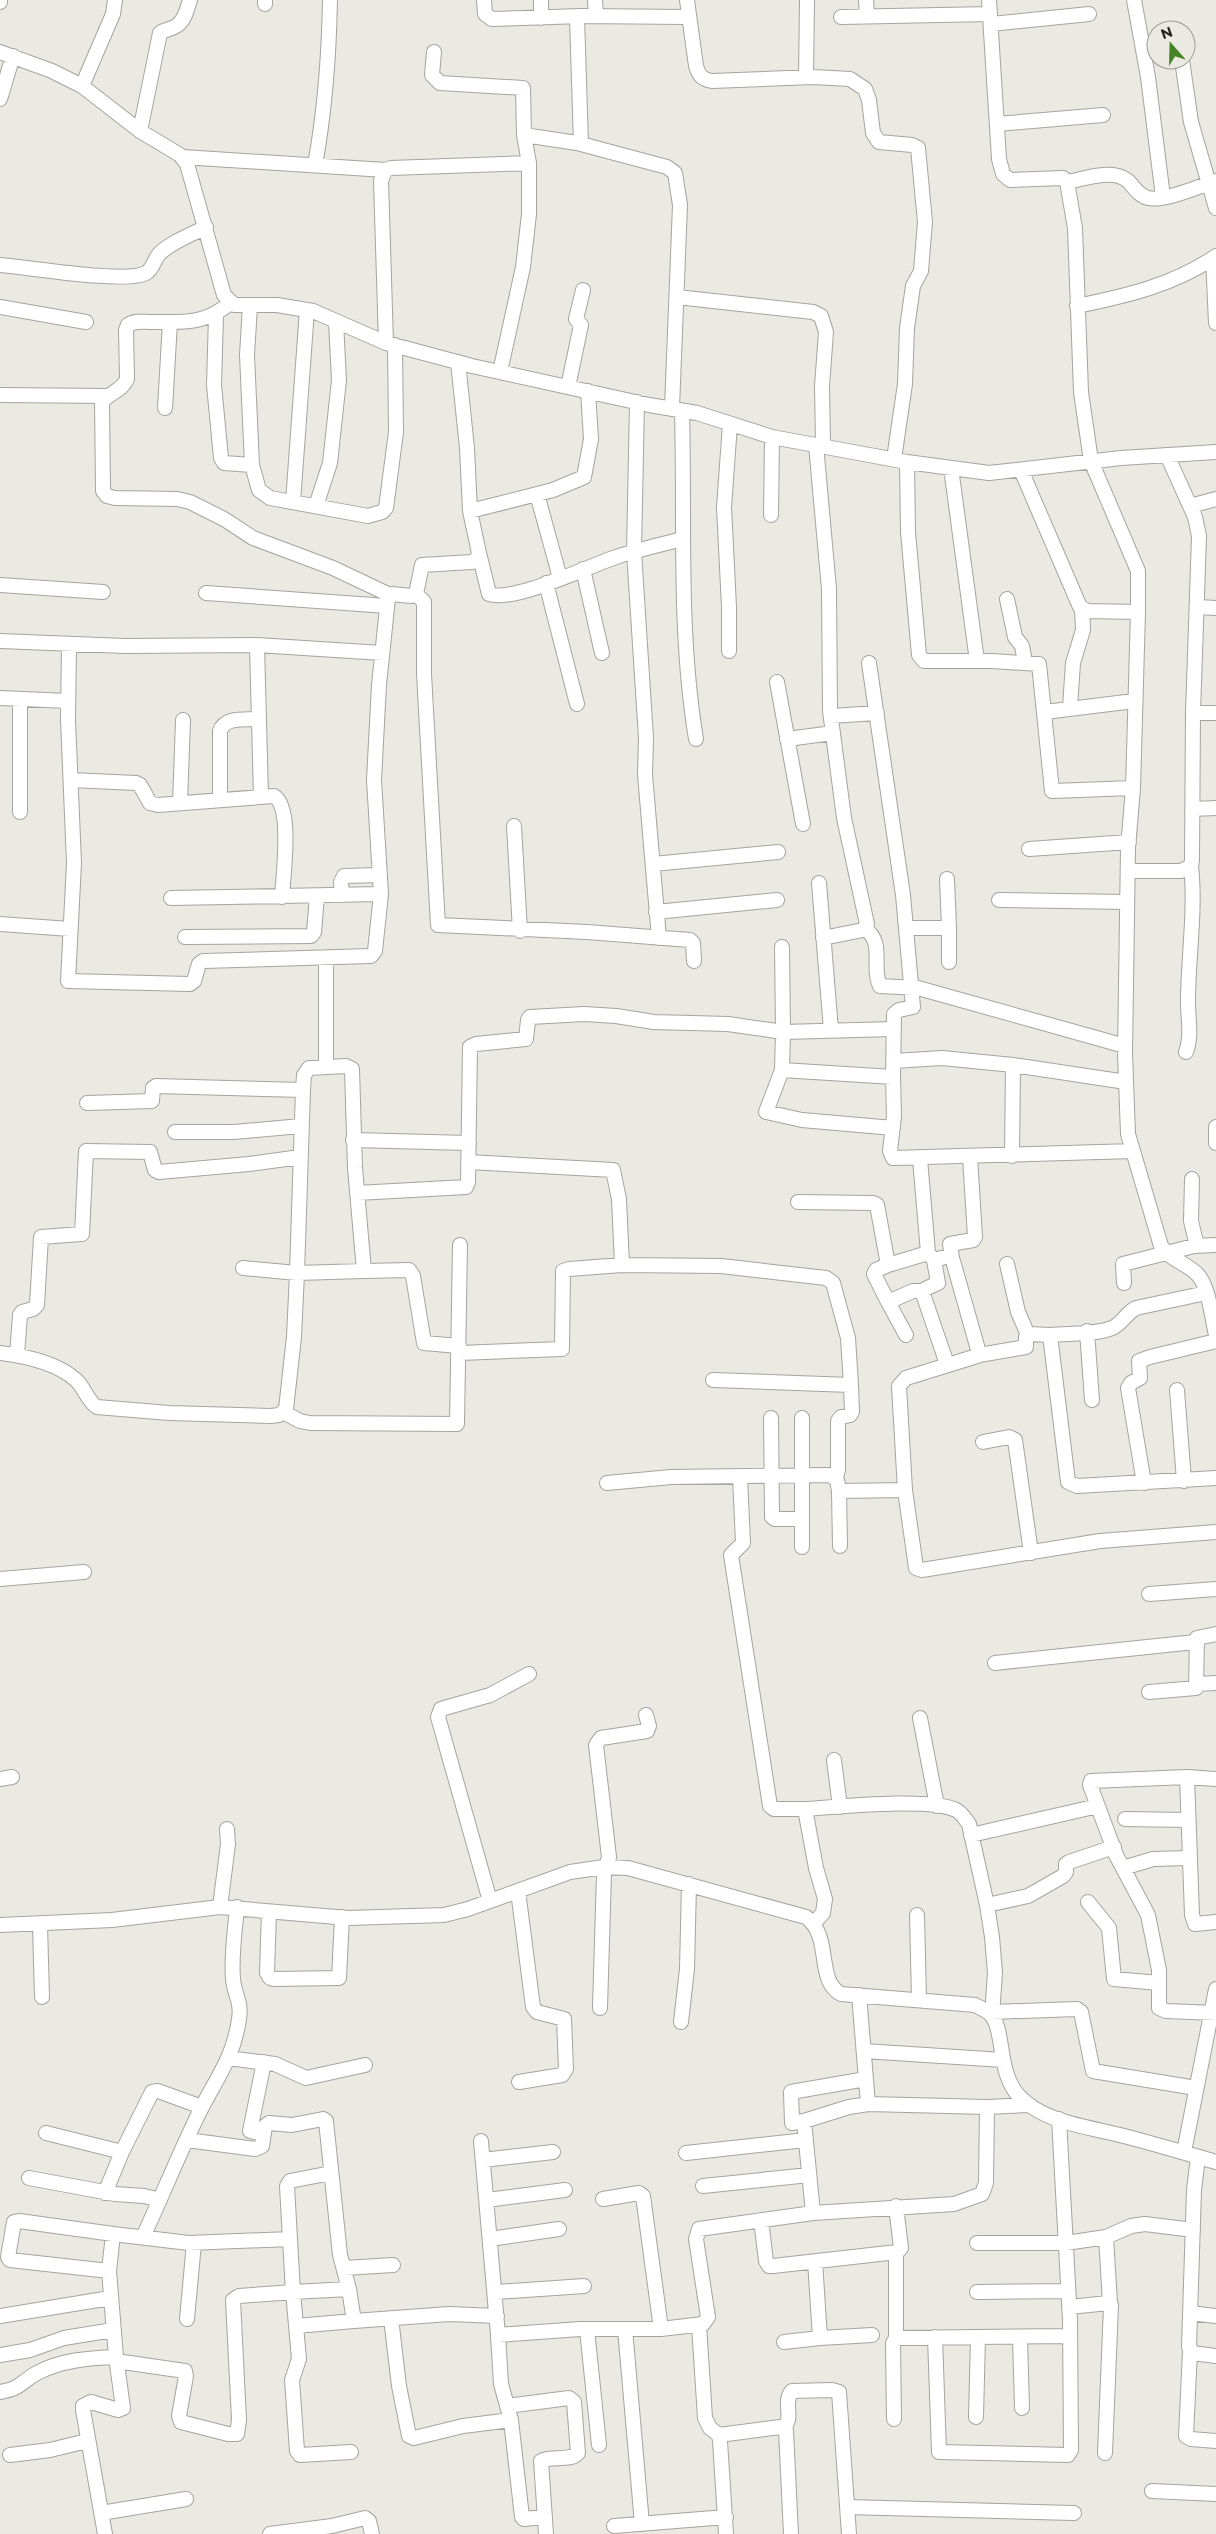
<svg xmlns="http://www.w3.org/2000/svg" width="1216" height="2534" viewBox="0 0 1216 2534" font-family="Montserrat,sans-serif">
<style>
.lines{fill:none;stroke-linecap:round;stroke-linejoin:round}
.minor-casing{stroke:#a5a49e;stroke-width:16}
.minor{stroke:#fff;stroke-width:14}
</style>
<rect width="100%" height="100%" fill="#eae9e2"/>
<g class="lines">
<g class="minor-casing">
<path id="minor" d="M265 0V4
M484 0 485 14 492 19 581 16 687 17
M541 0V18
M595 0 596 16
M687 0 696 66C699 76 702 79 712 81L813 77 850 79 865 89 869 100 873 133 879 142 912 145 918 148 925 222 921 271 913 286 907 328 905 384 894 459
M866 0 867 15
M989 0 999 159 1003 174 1010 180 1063 178 1067 182 1075 228 1081 392 1091 461 1138 571V612L1133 788 1128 848 1125 1054 1128 1134 1161 1246C1170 1260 1187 1263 1198 1275 1209 1287 1212 1319 1216 1335
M1134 0 1148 77 1163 197
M0 2V0
M577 17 581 144
M841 17 990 14
M991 24 1089 14
M0 52 52 71 82 86 140 131 180 155 187 164 224 295 234 305H277L313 311 386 343 472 366 649 405 697 413 772 437 907 462 989 473 1121 458 1216 452
M434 52 432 75 440 83 523 88 524 135 529 163V214L523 267 500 372
M1182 60 1191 122 1216 208
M806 77 807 0
M82 86 113 14 115 0
M0 99 13 56
M997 124 1103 115
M140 131 160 33C165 29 170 30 176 26 185 21 187 9 190 0
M524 135 577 143 667 167 675 173 680 205 672 408
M183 157 385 170
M315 165C325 110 329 56 330 0
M1067 182C1085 179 1113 168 1128 181 1134 187 1139 196 1148 198 1165 202 1199 186 1216 181
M1213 258 1216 323
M0 265C28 267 126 284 146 273 153 269 154 260 159 254 171 242 191 235 206 227
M677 297 813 312 821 316 826 332 822 386 823 446
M230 303C205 325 182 322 151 322 143 322 135 320 128 325L126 330 127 379C122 391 110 392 102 402L103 491 107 496 115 498 177 499 190 502 224 519 253 538 333 568 390 595
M250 306 247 355 252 465 259 490 270 498 368 516 382 512 386 508 396 432 395 345
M1077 306C1126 296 1174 285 1216 256
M0 307 86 322
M216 315 214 385 221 458 224 463 252 465
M386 343 381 181 385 170 391 168 529 163
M568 387 581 325 576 319 583 290
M0 395 107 396
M637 402 634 552 646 738 645 775 659 938
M165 408 170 322
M682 411C685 520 678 630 696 739
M816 445 829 589 830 711 844 818 867 924 863 930 823 938
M907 462 908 532 919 655 924 661H992L1039 664 1052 791 1133 788
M951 468 977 661
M1021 470 1080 607 1088 611 1138 612
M537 494 560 578
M293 502 307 310
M316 506 330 463 339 380 336 322
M1190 506 1216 499
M470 511 553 490 584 477 591 439 588 391
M771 515 772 437
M479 553 489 594C513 603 589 566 616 557 637 550 660 545 682 539
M583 569 602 653
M546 583 577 704
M0 585 103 592
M206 593 387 606
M416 594 424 602V674L438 925 587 932 690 940 693 943 694 961
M1007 599 1015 637 1022 646 1025 662
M1199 607 1216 608
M0 641 125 646 257 645 382 653
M69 644 68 720 74 863 68 981 190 984 194 981 199 964 203 961 371 956 375 951 381 894 374 780 379 685 388 598 392 594 411 596 416 594 422 565 472 562 477 559 479 553 470 511 467 448 458 362
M257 645 261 797
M729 651V607L724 507 730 424
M777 682 803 824
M0 698 68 701
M20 699V812
M1070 707 1073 663 1083 630 1082 610
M1045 712 1134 701
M1193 713H1216
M831 716 877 713
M787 739 833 733
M71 780 136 783 140 785 150 803 158 805 274 796C293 807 283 876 282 897
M220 799V731C225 716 245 720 259 719
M180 803 183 720
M1192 809 1216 808
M514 826 520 931
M1029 849 1129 842
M653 864 778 852
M1128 871H1181L1191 866 1192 860 1193 713 1199 536 1195 517 1167 455
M819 883 831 1030
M342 895 341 882 344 876 380 875
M171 898 381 894
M999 900 1127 902
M656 912 777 900
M0 924 70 929
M907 928H949L947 879
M949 928V962
M865 929C885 942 871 968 880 986L918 988 1125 1046
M185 937 311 936 314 932 317 896
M782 947 783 1032 894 1029
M1186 1052C1192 1036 1188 1020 1188 1002 1188 957 1196 911 1191 866
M894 1061 942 1058 1013 1065 1012 1156
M1013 1065 1126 1082
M326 1067V959
M782 1070 893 1077 894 1014 899 1010 913 1007 903 895 869 663
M893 1077 894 1116 890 1151 893 1158 1133 1151
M87 1103 152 1101 153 1088 156 1086 303 1090 304 1075 309 1068 346 1066 352 1069 355 1168 364 1271 297 1273 243 1268
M1216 1127V1143
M175 1132H234L301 1126
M353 1140 469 1143
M920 1159 928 1253 934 1260 949 1256 953 1261 979 1353 977 1356 906 1378 899 1386 905 1490 916 1568 922 1570 1100 1541 1216 1532
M468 1162 613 1170 619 1199 622 1265 721 1266 826 1278 833 1283 848 1338 851 1385 713 1380
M1192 1179 1191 1221 1197 1246
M357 1193 466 1187 468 1182 470 1047 476 1044 526 1039 528 1020 530 1017 584 1014 616 1016 654 1022 728 1024 783 1032 782 1070 766 1112 802 1120 893 1128
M798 1202 873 1203 877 1205 888 1265 876 1270 874 1274 888 1302
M952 1258 950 1244 973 1240 975 1237 970 1157
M934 1260 938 1283 925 1289 923 1294 947 1364
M1007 1264 1018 1312 1028 1335
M888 1265 928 1253
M364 1271 409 1270 413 1276 424 1343 459 1346
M1124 1283 1123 1264 1194 1246 1216 1245
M1206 1293 1136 1308C1126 1313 1122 1324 1112 1328 1094 1335 1069 1333 1050 1335L1068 1482 1077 1486 1216 1478
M1087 1331 1092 1400
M906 1335 888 1302 913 1291H923
M0 1353C25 1356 56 1362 76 1380 84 1387 88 1402 97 1407L169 1413 271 1416 279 1415 286 1409 294 1337 297 1273 303 1090
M460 1353 562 1349 563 1271 569 1269 622 1265
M17 1355 20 1315 22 1312 33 1309 37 1305 41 1237 82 1234 86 1151 150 1152 155 1170 159 1172 249 1164 300 1157
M979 1355 1026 1347V1337L1029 1334 1050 1335
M1177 1390 1184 1481
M283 1412 300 1421 310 1423 457 1424 460 1245
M771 1418 772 1517 775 1519H802
M983 1442 1009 1437 1015 1440 1031 1553
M740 1477 743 1543 731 1555 770 1806 774 1809H805L816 1868 825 1899 823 1913 814 1923
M836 1477 838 1470V1421L841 1417 850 1415 852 1412 851 1385
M607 1483 671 1477 830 1475 837 1480 839 1491 905 1490
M1144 1483 1128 1388 1131 1383 1140 1378 1139 1361 1150 1357 1216 1341
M839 1491 840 1546
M802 1547V1418
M0 1579 84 1572
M1149 1594 1216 1589
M995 1663 1195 1642
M1197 1684 1216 1683
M1149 1692 1196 1688 1197 1638 1216 1634
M920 1718 937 1806
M834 1760 840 1807
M1187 1777 1216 1779
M0 1779 12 1777
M805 1809C837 1807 930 1797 956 1810 962 1813 965 1819 969 1824L987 1905 992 1937 995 1973 992 2015
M1125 1819 1188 1820
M971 1835 1098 1806
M1123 1868 1153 1859 1190 1858
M518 1891 533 2007 537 2012 564 2019 566 2069 562 2075 519 2082
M490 1901 438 1717 441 1709 490 1695 529 1674
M1088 1902 1109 1928 1114 1979 1159 1983
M987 1905 1028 1896 1063 1876 1066 1872V1864L1069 1862 1114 1847
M220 1907 228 1844 227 1829
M269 1912 267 1973 270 1978 274 1979 339 1978 342 1917
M917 1915 919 2000
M1216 1922 1195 1924 1192 1915 1187 1777 1091 1781 1090 1785 1116 1855 1148 1915 1159 1970V2008L1166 2011 1216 2013
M0 1925 112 1920 220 1907 348 1918 444 1915 468 1909 570 1872 604 1867 628 1868 806 1917C833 1937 815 1980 841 1994L975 2005C980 2008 987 2010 991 2015 1005 2030 997 2073 1019 2096 1044 2123 1090 2127 1124 2136 1155 2144 1185 2153 1216 2162
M40 1925 42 1997
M859 1995 868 2104
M600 2008 604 1874 609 1857 596 1745 601 1738 647 1731 649 1726 646 1715
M992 2012 1077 2009 1081 2012 1093 2071 1196 2088
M681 2022 687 1969 689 1884
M864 2051 1003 2060
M228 2058 275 2064 306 2078 365 2065
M987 2107 986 2183 982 2194 954 2204 813 2213 804 2121 849 2107 868 2104 987 2107 1028 2105
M804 2121 792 2123 791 2092 866 2079
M46 2133 122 2152
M264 2134 250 2131 264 2062
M187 2140 255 2149 262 2146 265 2126 269 2123 292 2125 323 2119 326 2121 340 2255 349 2289 293 2292 287 2186 290 2181 331 2173
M481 2141 498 2335
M1184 2152 1216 1989
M686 2153 806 2140
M1198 2157 1194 2190 1189 2347 1193 2353 1216 2356
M483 2160 553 2152
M29 2178 115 2194 144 2196 160 2200
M703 2186 809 2175
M105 2193 122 2152 152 2092 158 2091 202 2107
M603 2199 639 2193 643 2196 661 2329
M487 2200 565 2190
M761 2220 766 2261 769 2266H773L897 2252 901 2248 896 2206
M113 2234 189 2243 290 2239
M143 2237C162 2196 179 2154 199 2113 216 2078 233 2060 239 2019 242 2002 234 1994 233 1979 231 1955 235 1931 237 1907
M1106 2237 1110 2303
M490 2239 559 2229
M977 2243H1066L1106 2237 1131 2226 1145 2224 1193 2230
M896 2252V2338
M815 2261 820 2338 872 2335
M344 2268 393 2265
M349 2289 354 2321 449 2314 497 2316
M496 2292 584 2286
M977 2292 1068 2291
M1070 2307 1108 2303 1111 2305 1105 2453
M1190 2313 1216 2316
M0 2316 110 2298
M391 2318 399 2386 409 2436 414 2438 463 2426 511 2420
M187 2319 194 2243
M699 2325 705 2418 710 2428 719 2435 720 2441 726 2534
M296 2326 354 2321
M625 2329 642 2524
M587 2330 599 2445
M935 2337 939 2452 1068 2455 1071 2450 1070 2320 1059 2119
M1020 2338 1022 2408
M784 2342 820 2338
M1190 2351 1186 2436 1191 2439 1216 2441
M0 2355 30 2350 64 2338 113 2330
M116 2361 185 2371 186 2376 179 2416 181 2422 228 2434H237L239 2420 233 2300 239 2296 293 2292 299 2359 292 2380 297 2451 300 2455 351 2452
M0 2392C23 2388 20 2382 37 2373 61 2360 89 2358 116 2357
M507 2406 569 2398 574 2402 578 2453C570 2462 551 2455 541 2461L546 2534
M976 2417 978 2337
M894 2419 893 2343 896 2338 1070 2336
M783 2428C795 2418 782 2402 792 2391L832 2390 839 2392 849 2534
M719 2435 780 2427 786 2431 791 2534
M10 2455 50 2450 87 2441
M1152 2491 1216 2494
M847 2507 1074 2513
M101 2513 186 2499
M545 2517 524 2519 522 2517 511 2420 501 2384 498 2335 580 2329H661L703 2324 708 2317 696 2239 699 2229 813 2213
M614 2526 726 2517
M105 2534 83 2410V2406L91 2402 118 2410 123 2408 116 2357 109 2271 10 2260 8 2257 14 2222 19 2221 113 2234 109 2271
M270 2534 332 2526 365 2518 369 2521 372 2534"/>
</g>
<use href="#minor" class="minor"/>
</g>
<g transform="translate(1171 45) rotate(340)"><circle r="24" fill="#eae9e2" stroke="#9b9b95"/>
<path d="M0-4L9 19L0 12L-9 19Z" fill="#458424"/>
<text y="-8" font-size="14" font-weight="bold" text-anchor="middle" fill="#252522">N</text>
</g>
</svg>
